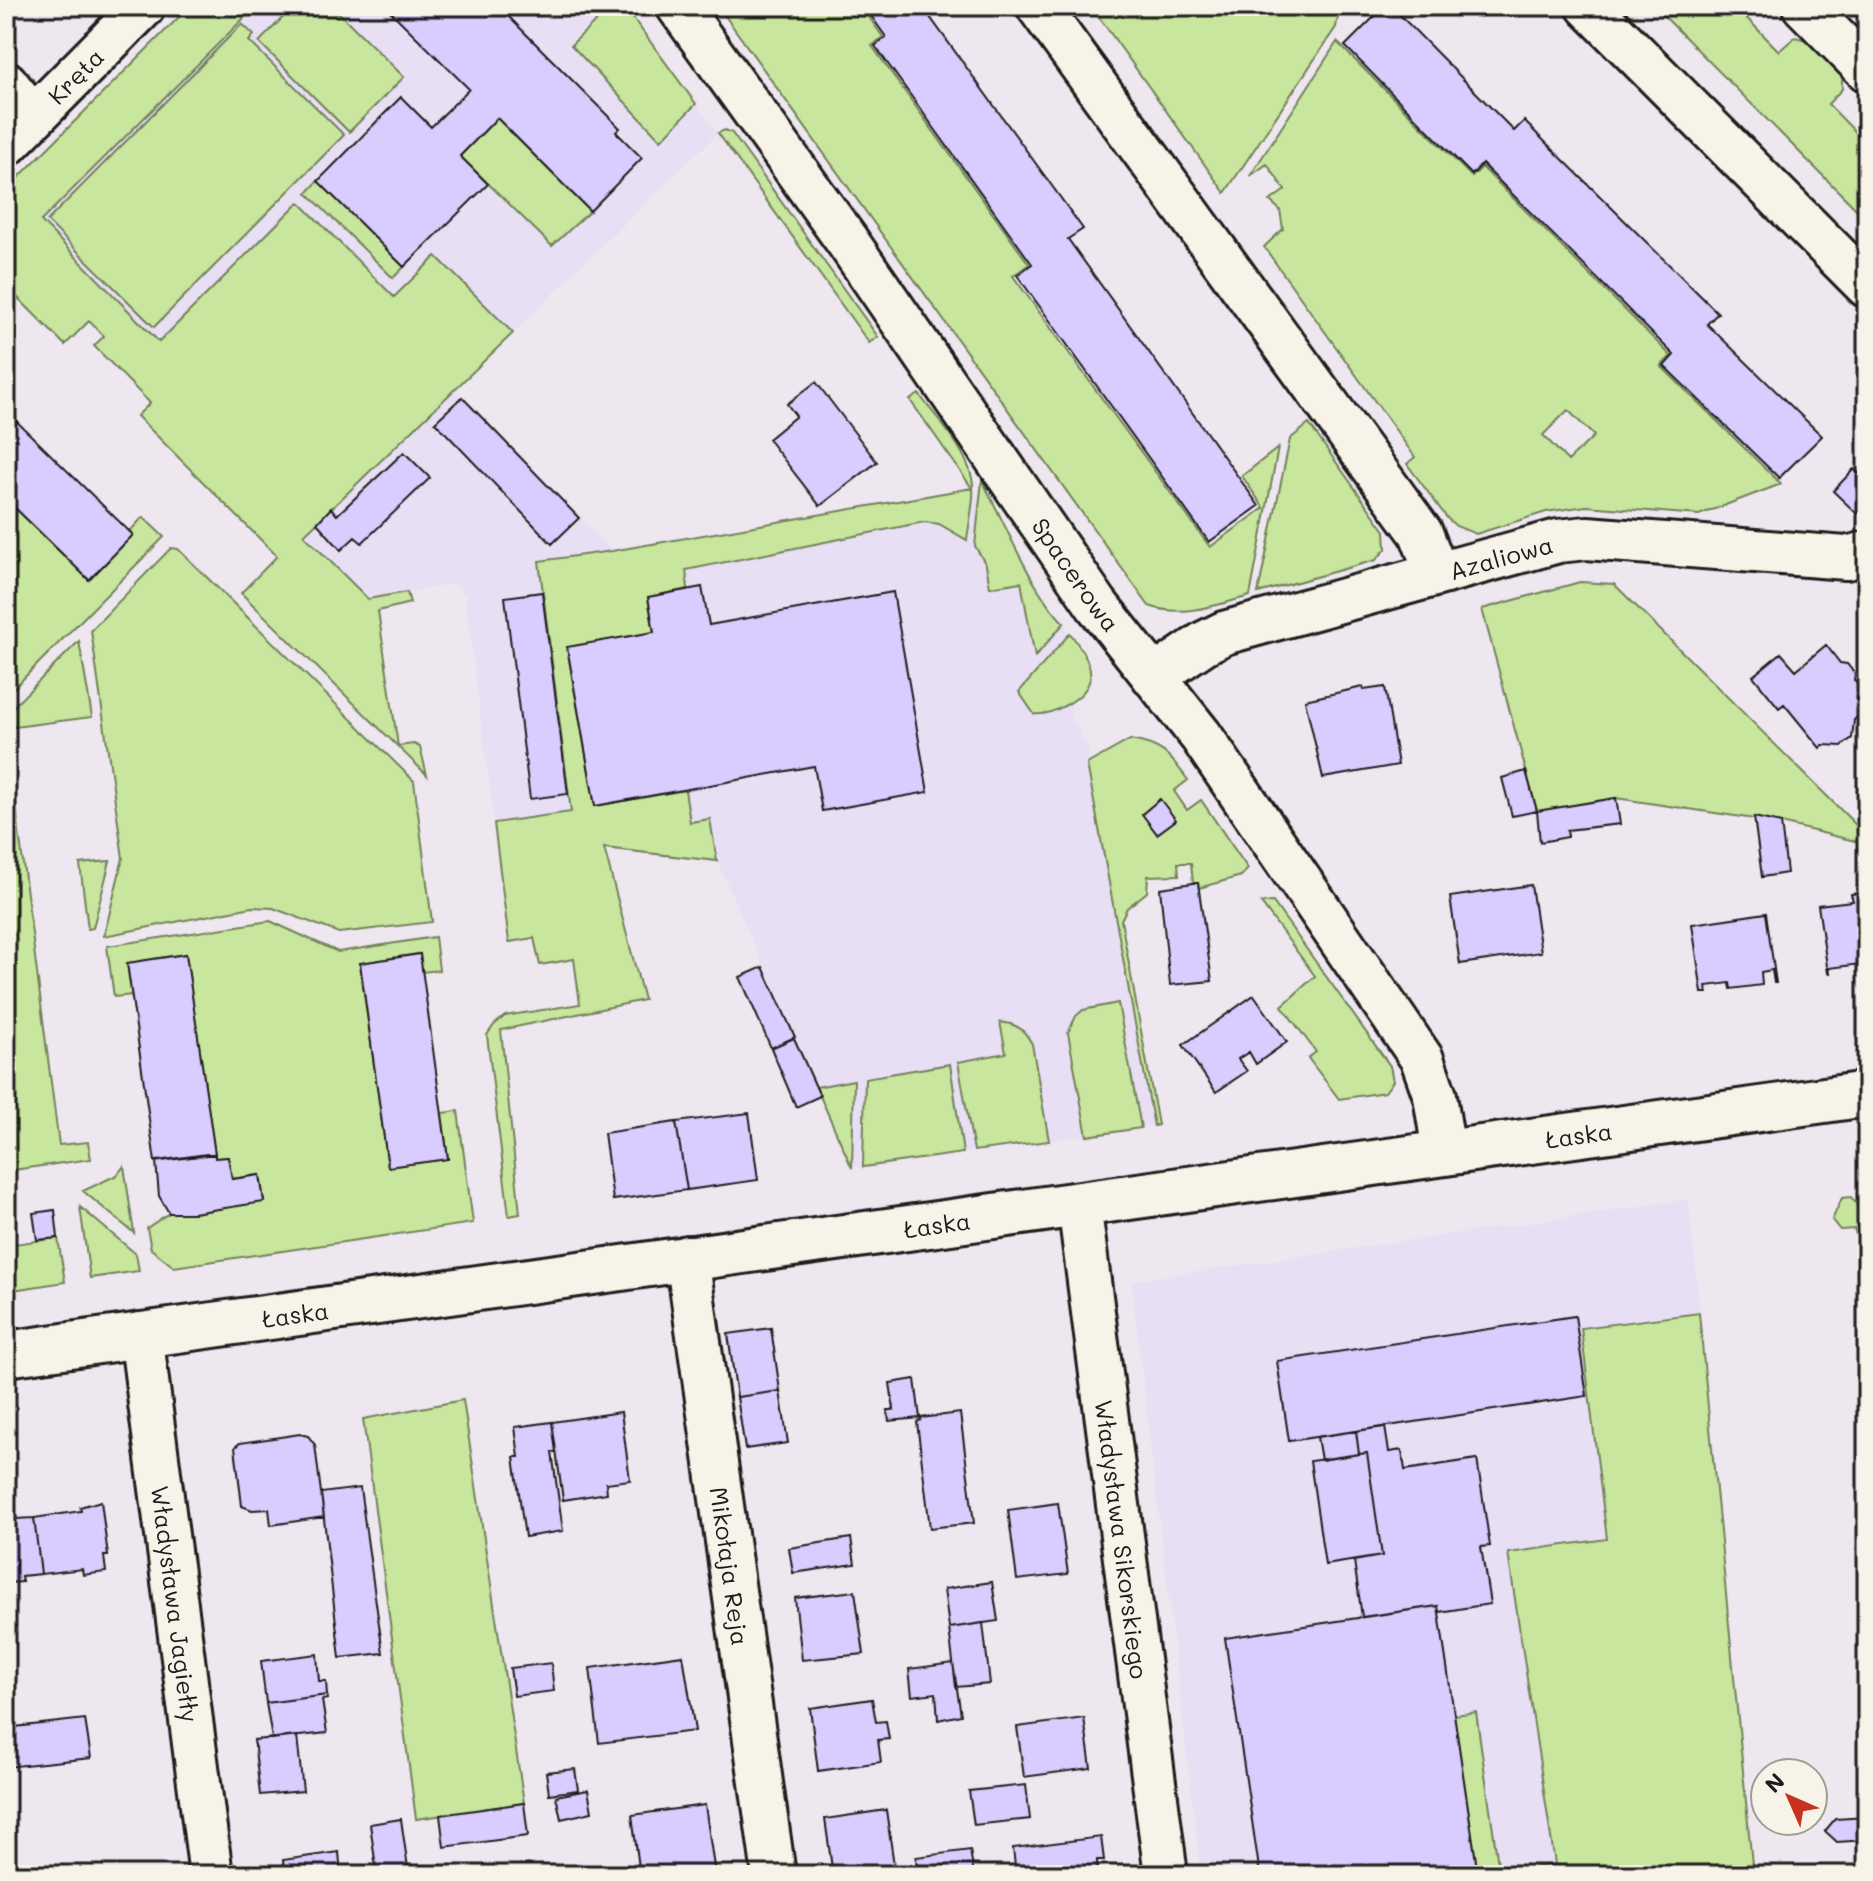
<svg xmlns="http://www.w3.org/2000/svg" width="1873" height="1881" viewBox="0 0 1873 1881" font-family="Mali,sans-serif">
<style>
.built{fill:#e8dff4}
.green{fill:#c8e69d;stroke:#72815c;stroke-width:2;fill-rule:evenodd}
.building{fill:#d9ccfe;stroke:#1c1c1c;stroke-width:2}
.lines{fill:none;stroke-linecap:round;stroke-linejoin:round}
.minor-casing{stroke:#1c1c1c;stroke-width:48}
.tertiary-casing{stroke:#1c1c1c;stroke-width:50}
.minor{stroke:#f7f3e8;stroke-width:42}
.tertiary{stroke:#f7f3e8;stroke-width:44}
.labels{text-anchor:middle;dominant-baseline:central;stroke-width:7;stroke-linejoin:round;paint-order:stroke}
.street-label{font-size:24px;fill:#1c1c1c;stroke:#f7f3e8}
</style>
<rect width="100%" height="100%" fill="#eee7ef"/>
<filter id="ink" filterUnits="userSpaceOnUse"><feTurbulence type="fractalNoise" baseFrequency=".0125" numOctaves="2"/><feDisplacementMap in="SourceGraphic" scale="16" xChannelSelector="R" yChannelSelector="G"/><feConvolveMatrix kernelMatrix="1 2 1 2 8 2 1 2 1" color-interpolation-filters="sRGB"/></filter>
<g filter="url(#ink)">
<path class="built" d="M197 6H624L718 133 455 389 612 551 972 487 1021 555 1053 611 1064 623 1085 654 1089 665 1090 676 1087 688 1081 697 1072 702 1071 716 1090 752 1087 764 1154 1126 852 1168 717 861 574 844 570 813 494 823 465 596 455 584 369 599 304 536 6 197Z
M1689 1199 1753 1875H1201L1131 1281Z"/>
<path class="green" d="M190 6H256L41 221 159 342 299 202 394 297 436 256 513 333 304 535 368 599 407 592 410 603 378 611 398 746 414 744 420 747 427 775 241 593 277 556 137 416 150 403 94 346 104 336 89 321 65 345 6 286V190Z
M294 6H332L404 77 349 132 259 42Z
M612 6H624L696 104 661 140 571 45Z
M718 6H861L883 37 872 46 1029 264 1013 276 1210 547 1264 508 1242 476 1278 448 1250 596C1216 605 1183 618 1149 606Z
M1091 6H1340L1336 27 1225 193Z
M1654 6H1735L1779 51 1795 37 1814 42 1842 71V89L1828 104 1867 144V220Z
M242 24 254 35 249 41 344 135 154 327 47 221Z
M1337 42 1472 177 1482 167 1671 356 1661 366 1781 484 1699 515 1586 506 1546 512 1476 534 1456 526 1448 519 1407 464 1415 457 1264 247 1283 229 1280 210 1270 201 1285 190 1267 164 1250 176ZM1568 410 1594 436 1568 461 1543 435Z
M497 118 590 211 552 246 460 156Z
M725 130 732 133 878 337 869 343 718 133Z
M318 181 404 267 393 278 307 193Z
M919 394C936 418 965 447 972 478 976 496 969 521 967 540L939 524 924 522 686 570 688 589 648 597 654 632 567 648 595 806 685 790 690 822 710 819 717 861 604 848 644 1000 501 1030 520 1214 509 1216 487 1035 494 1025 505 1016 580 1004 574 959 540 965 534 938 509 942 494 823 571 812 539 561 612 551 972 488 910 400Z
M1309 424 1385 531 1386 549 1376 560 1258 593 1290 439Z
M982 480C1005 523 1031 590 1064 623L1035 657 1021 582 990 587 986 565 975 546Z
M6 499 89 580 133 535 130 531 143 517 164 537 6 696Z
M171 548 178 549 414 781 432 922 339 933 273 908 252 907 104 936 123 858 91 630Z
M1580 582 1614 584 1867 836V844L1781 823 1616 798 1537 811 1482 609Z
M1070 633C1092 663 1104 685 1064 706 1054 711 1047 715 1034 714L1019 692Z
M79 641 92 717 6 728V714Z
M6 730 59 1145 88 1142 91 1159 6 1171Z
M1130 740C1162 745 1169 754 1188 780L1174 791 1187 810 1201 800 1248 869 1241 876 1199 888 1198 883H1193L1191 863H1178L1179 875 1148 876 1147 892 1127 908 1121 920 1158 1125 1154 1126 1087 764Z
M110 861 93 928 88 929 80 864Z
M1273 902 1390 1066 1393 1081 1385 1092 1339 1099 1308 1058 1316 1052 1282 1006 1315 976 1261 903Z
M270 921 338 952 435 937 439 970 422 972 419 954 360 963 388 1167 448 1159 442 1113 458 1111 473 1223 174 1267 151 1249 147 1228 169 1213H193L264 1201 260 1175 232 1179 228 1157 215 1158 186 954 127 963 132 995 114 997 107 946Z
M1118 1003 1141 1128 1087 1136 1068 1033 1076 1016 1083 1010Z
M1000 1022C1017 1024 1024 1029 1032 1044L1049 1141 974 1151 958 1062 1006 1053Z
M950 1064 963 1153 863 1167 865 1078Z
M854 1080 852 1168 816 1087Z
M124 1166 134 1233 83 1191 117 1175Z
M1851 1197 1867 1218V1338L1855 1229 1840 1230 1832 1220 1842 1198Z
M80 1207 136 1254 139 1271 90 1278Z
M58 1238 65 1282 6 1291V1245Z
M1699 1313 1753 1875H1531V1868L1555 1864 1508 1553 1607 1539 1581 1328Z
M463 1400 524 1803 416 1819 363 1419Z
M1476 1712 1499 1871V1875H1478L1454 1715Z"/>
<path class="building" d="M385 6H498L620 128 616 132 642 158 590 211 497 118 460 156 488 184 404 267 318 181 401 97 431 127 469 89Z
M864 6H932L925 10 1083 229 1068 239 1259 506 1209 542 1017 275 1032 264 875 46 886 37Z
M1385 6H1391L1514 131 1524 121 1718 313 1707 324 1822 436 1779 478 1664 366 1674 355 1482 164 1472 175 1345 46Z
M816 382 877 462 820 506 768 439 796 416 787 404Z
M462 397 579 518 552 544 435 422Z
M6 411 133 535 89 580 6 499Z
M404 452 430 478 362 543 355 537 341 550 317 523 331 508 337 515Z
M1854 469 1867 481V505L1857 514 1833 491Z
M702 587 709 625 893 592 928 792 822 811 814 766 595 806 567 647 654 632 648 597Z
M542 592 568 794 530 799 505 597Z
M1826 645 1840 663 1847 664 1855 674 1854 680 1867 696V709L1854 720 1852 738 1842 746 1823 745 1820 748 1784 704 1779 708 1753 676 1781 653 1796 670Z
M1363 687 1364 690 1385 687 1398 765 1323 778 1305 700Z
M1526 771 1537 811 1512 816 1502 778Z
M1616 798 1620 824 1567 830 1568 837 1540 842 1537 811Z
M1160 799 1176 820 1157 834 1142 814Z
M1754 817 1781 823 1787 873 1762 877Z
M1193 883H1198L1212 981 1170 985 1160 888Z
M1531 885 1541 952 1460 964 1450 897Z
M1867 892V968L1861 969V964L1829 968 1830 973H1828L1818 905 1853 901 1851 894Z
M1766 913 1776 983H1774L1772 970 1761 972 1762 985 1731 989 1730 983 1706 986 1707 993H1702L1692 924Z
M186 954 215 1154 155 1162 127 963Z
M420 954 448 1159 388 1167 360 963Z
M763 967 795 1037 771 1048 740 977Z
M1254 995 1287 1042 1256 1064 1249 1052 1238 1059 1247 1071 1216 1092 1183 1045Z
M794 1038 820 1096 796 1107 771 1048Z
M749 1113 758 1180 687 1190 676 1122Z
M676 1122 687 1190 613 1200 604 1133Z
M215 1153V1158L228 1157 232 1179 260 1175 264 1202 193 1213H169L159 1196 156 1161Z
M55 1210 58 1238 37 1240 33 1213Z
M1575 1316 1587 1396 1289 1441 1277 1361Z
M771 1328 780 1391 737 1397 728 1334Z
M915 1379 920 1418 889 1421 887 1410H894L890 1383Z
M780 1391 788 1443 745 1449 737 1397Z
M621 1412 630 1480 606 1483 607 1493 563 1500 552 1422Z
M960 1413 974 1523 930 1528 917 1422 921 1420V1418Z
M552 1422 556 1452H552L563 1531 525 1537 514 1457H519L515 1427Z
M1385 1427 1389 1452 1402 1450 1405 1470 1477 1459 1490 1546 1481 1547 1490 1604 1439 1612 1438 1606 1362 1617 1354 1561 1382 1556 1367 1453 1359 1454 1356 1431Z
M1356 1431 1359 1454 1321 1460 1317 1437Z
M300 1434 308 1436 315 1445 324 1517 271 1525 269 1509 252 1510 242 1506 235 1447 240 1443Z
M1367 1453 1382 1556 1325 1565 1310 1461Z
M360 1488 383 1653 340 1658 321 1493Z
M101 1501 108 1556H104L106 1572 83 1575 82 1569 41 1574 34 1518 81 1511 80 1507Z
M1058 1503 1068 1574 1017 1580 1008 1510Z
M13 1514 14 1519 34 1518 41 1574 21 1576 22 1582 6 1583V1515Z
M851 1538 855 1564 793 1573 789 1548Z
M992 1582 998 1621 949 1628 944 1589Z
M855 1591 864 1654 802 1660 795 1598Z
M1438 1606 1478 1875H1260L1225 1638Z
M983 1623 990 1684 956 1687 949 1628Z
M317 1654 319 1681H326L327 1695 266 1703 261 1661Z
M683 1655 695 1731 599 1743 590 1668Z
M551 1663 554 1691 514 1696 510 1668Z
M953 1663 961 1715 938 1720 936 1693 912 1696 909 1669Z
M327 1695 328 1699 322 1700 327 1733 272 1739 266 1703Z
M872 1699 876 1722 886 1721 889 1739 878 1740 881 1762 818 1771 810 1708Z
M1084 1718 1091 1768 1024 1777 1017 1727Z
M85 1719 91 1758 6 1767V1728Z
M297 1736 303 1791 260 1795 254 1740Z
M575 1769 578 1790 549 1794 546 1772Z
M1026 1785 1030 1819 974 1825 969 1791Z
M588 1790 592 1812 561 1819 556 1796Z
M524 1803 528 1836 444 1847 440 1815Z
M705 1805 715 1874 640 1875 632 1815Z
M886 1810 895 1872 833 1875 825 1819Z
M1867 1817V1840L1837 1842 1825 1831 1835 1819Z
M401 1819 409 1875H377L370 1824Z
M1101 1837 1104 1860H1097L1098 1875H1016L1013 1848Z
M970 1850 974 1875H918L916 1857Z
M339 1852 341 1875H285L283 1860Z"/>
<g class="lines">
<g class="minor-casing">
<g id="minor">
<path id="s1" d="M678 6 847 241 1097 605 1201 736 1422 1059 1435 1096 1444 1152"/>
<path d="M1038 6 1421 533 1437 574"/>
<path d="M1588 6 1867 286"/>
<path d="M1804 6 1867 70"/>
<path d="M6 83 33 117"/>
<path id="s2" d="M6 145 144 6"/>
<path id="s3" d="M1154 677 1204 643 1224 633 1558 541 1587 538 1846 558 1867 553"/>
<path id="s4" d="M1079 1204 1166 1875"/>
<path id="s5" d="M687 1257 774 1875"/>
<path id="s6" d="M141 1334 211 1875"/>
</g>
</g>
<g class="tertiary-casing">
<g id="tertiary">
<path id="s7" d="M6 1354 1867 1094"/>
</g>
</g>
<use href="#minor" class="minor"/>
<use href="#tertiary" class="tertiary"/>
</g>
</g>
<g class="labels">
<g class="street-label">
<text stroke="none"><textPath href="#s2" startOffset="98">Kręta</textPath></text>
<text stroke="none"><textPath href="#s3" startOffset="370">Azaliowa</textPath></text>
<text stroke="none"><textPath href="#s1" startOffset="694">Spacerowa</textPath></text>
<text stroke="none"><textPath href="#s7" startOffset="1588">Łaska</textPath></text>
<text stroke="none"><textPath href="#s7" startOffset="940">Łaska</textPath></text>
<text stroke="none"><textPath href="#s7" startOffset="292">Łaska</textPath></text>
<text stroke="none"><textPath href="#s4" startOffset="338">Władysława Sikorskiego</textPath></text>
<text stroke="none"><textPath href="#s5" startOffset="312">Mikołaja Reja</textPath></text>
<text stroke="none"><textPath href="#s6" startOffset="272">Władysława Jagiełły</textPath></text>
</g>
</g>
<rect width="1873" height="1881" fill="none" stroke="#f7f3e8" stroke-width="32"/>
<rect x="16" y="16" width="1841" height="1849" fill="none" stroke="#1c1c1c" stroke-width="3" filter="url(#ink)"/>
<g transform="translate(1789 1797) rotate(315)"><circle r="38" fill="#f7f3e8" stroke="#9f9d96" stroke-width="2"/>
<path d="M0-6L14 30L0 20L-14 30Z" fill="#c8321e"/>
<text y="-12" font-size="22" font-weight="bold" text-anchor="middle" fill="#1c1c1c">N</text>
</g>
</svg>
